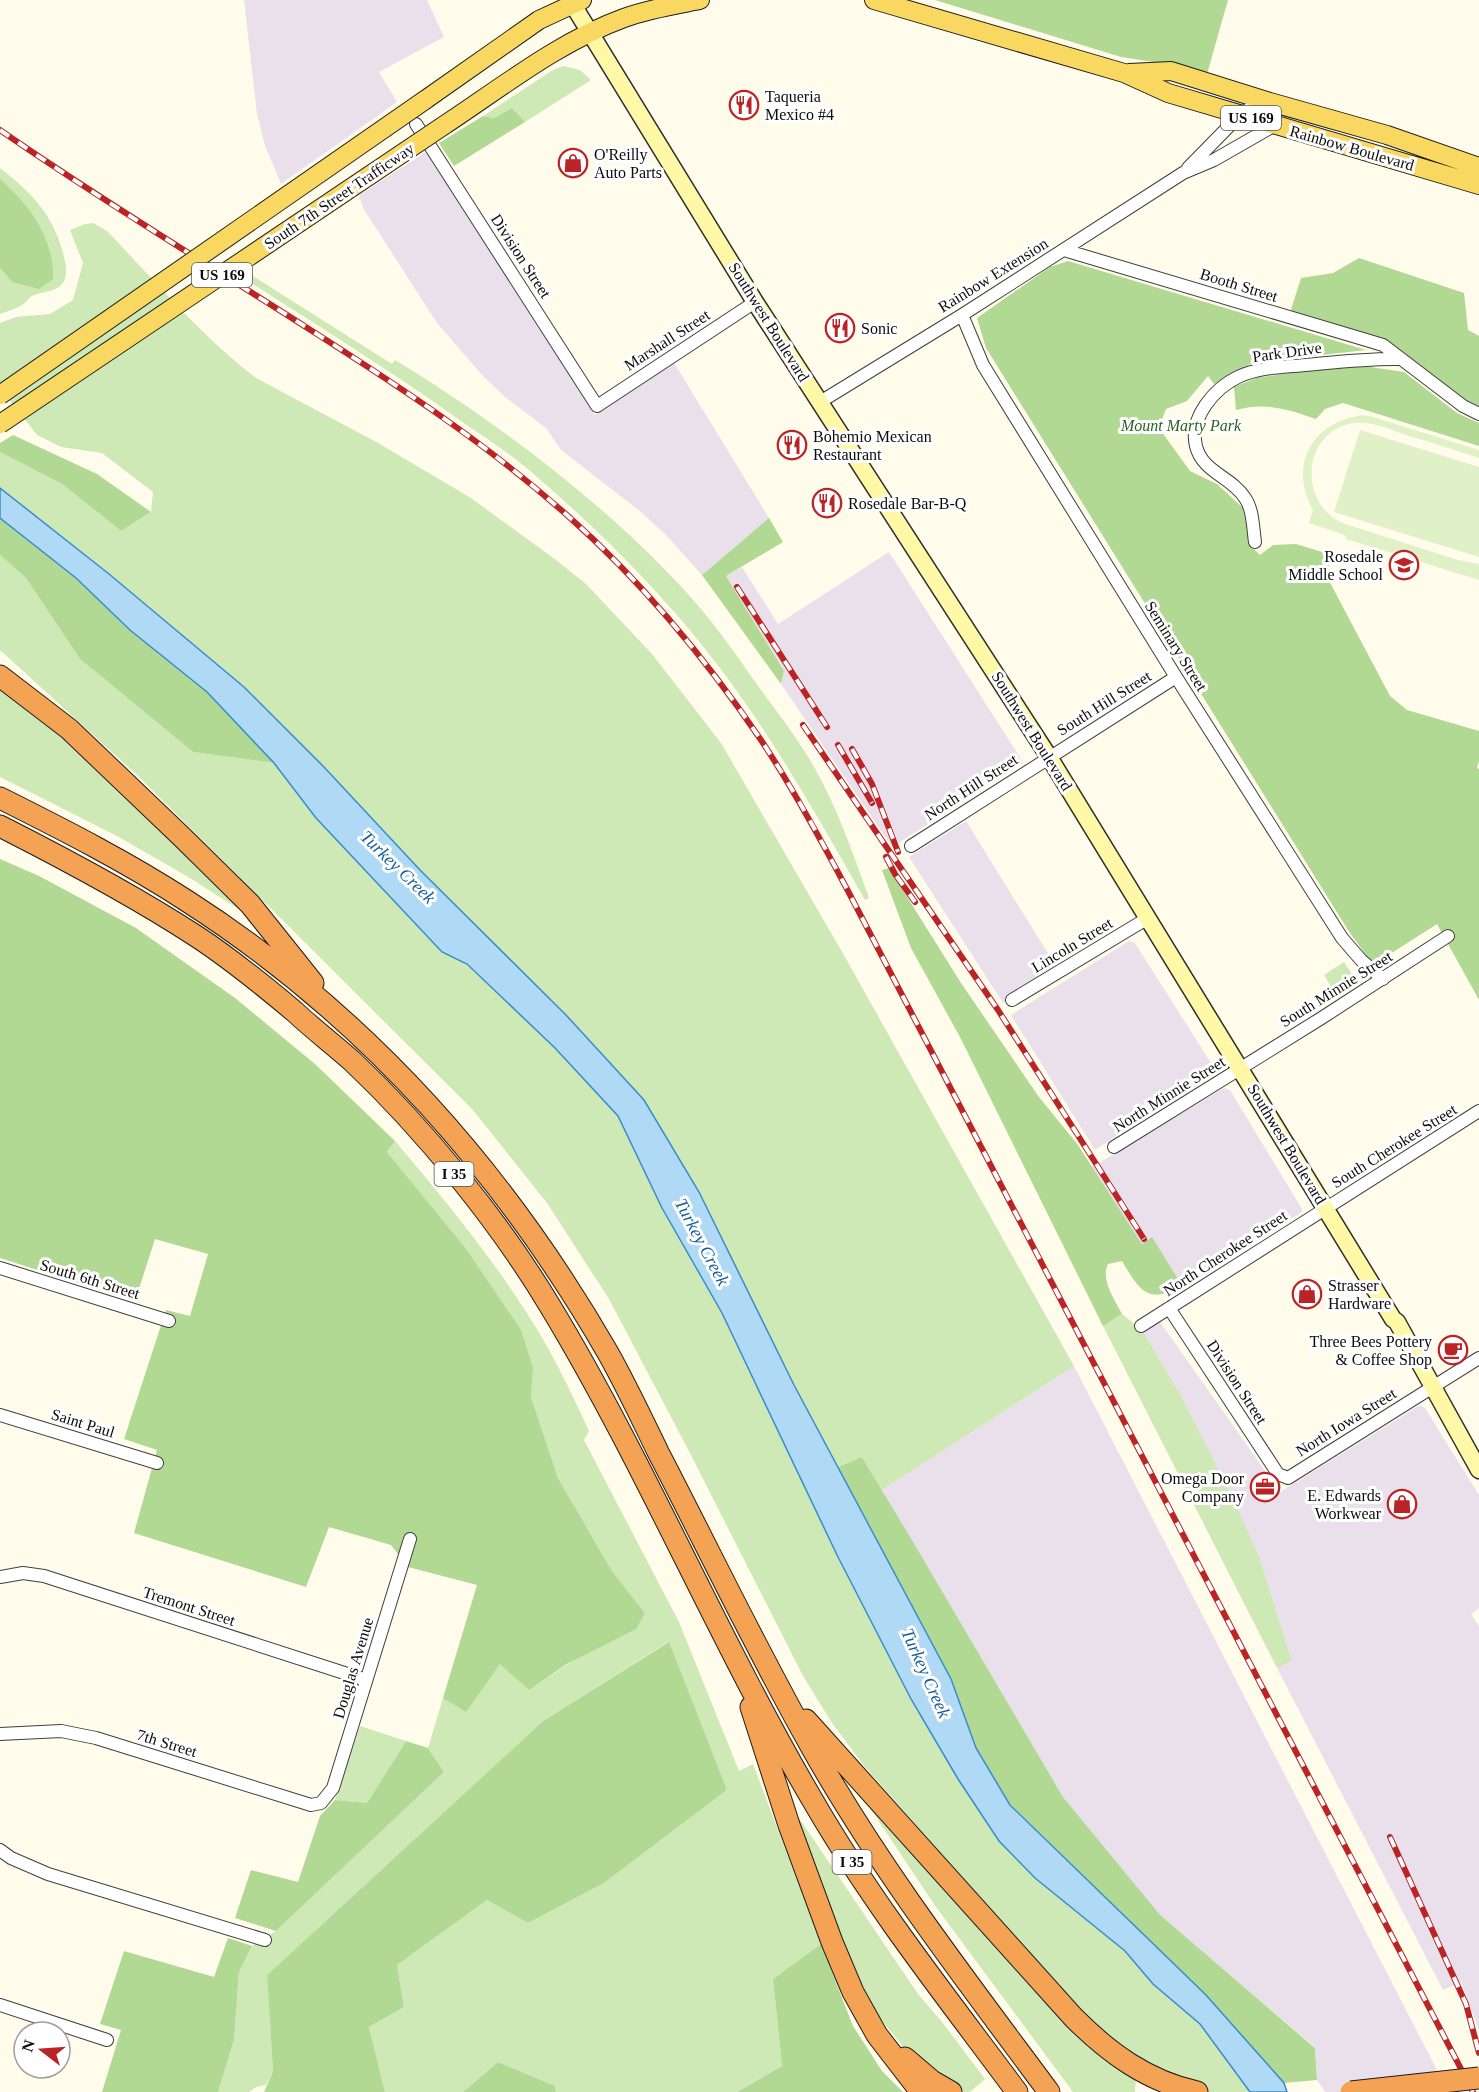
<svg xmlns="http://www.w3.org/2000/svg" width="1479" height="2092" viewBox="0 0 1479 2092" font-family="Georgia,serif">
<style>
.industrial{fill:#eae0eb}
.green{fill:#cee9b5}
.forest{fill:#b1d994}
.pitch{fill:#e0f0c7}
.water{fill:#b0d9f6;stroke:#378ccd;stroke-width:1.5}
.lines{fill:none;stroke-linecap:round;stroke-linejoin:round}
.minor-casing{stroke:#3f3f3f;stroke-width:14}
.secondary-casing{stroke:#2e2e2e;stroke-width:19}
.primary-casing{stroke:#1d1d1d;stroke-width:20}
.motorway-casing{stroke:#1d1d1d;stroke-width:23}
.minor{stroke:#fff;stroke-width:12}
.secondary{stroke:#fff8a6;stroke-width:16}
.primary{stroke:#f9d861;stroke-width:18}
.motorway{stroke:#f4a253;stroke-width:21}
.rail-casing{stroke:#bb2427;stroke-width:6}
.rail{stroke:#fff;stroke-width:4;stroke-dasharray:11;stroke-linecap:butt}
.primary-bridge-casing{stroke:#1d1d1d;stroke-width:20;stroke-linecap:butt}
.motorway-bridge-casing{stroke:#1d1d1d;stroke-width:23;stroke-linecap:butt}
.primary-bridge{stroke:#f9d861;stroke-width:18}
.motorway-bridge{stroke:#f4a253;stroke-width:21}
.labels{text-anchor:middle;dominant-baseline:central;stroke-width:6;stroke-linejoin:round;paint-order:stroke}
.shield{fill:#fff;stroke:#555;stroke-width:1.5}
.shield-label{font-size:15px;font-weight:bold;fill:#0c0c0c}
.poi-label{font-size:16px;fill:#0c0c0c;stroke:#fff;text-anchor:start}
.street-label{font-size:16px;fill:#0c0c0c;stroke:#fff}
.park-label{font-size:16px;font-style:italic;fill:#29631d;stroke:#fff}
.water-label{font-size:18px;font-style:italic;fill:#165e9d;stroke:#fff}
</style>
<rect width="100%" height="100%" fill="#fffceb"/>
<path class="industrial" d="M244 0H427L444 37 379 72 397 102 281 184 265 146 257 114Z
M426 152 595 415 673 361 769 518 702 575 667 536 641 512 561 450 546 428 505 397 482 375 437 323 363 208 359 195Z
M889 552 1021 759 1022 764 892 847 781 684 784 671 726 576 742 567 778 624Z
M966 821 1057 968 1003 1003 909 857Z
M1129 941 1135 943 1216 1071 1095 1150 1011 1015Z
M1224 1088 1230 1090 1302 1209V1212L1183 1287 1152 1238 1142 1244 1092 1167Z
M1158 1319 1280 1492 1420 1405 1425 1408 1479 1495V1608L1471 1614 1479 1626V2030L1461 1982 1443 1990 1277 1668 1292 1661 1259 1556 1180 1394 1142 1330Z
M1074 1366 1436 2068 1440 2092H1325L1317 2080 1315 2047 1159 1915 1063 1797 882 1490Z"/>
<path class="green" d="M563 66 580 70 591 80 525 122 512 108 494 118 483 116 553 70Z
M0 168C32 193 54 215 64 257 66 265 68 277 62 284 54 293 42 291 32 296 28 298 26 303 22 305 16 309 7 311 0 314V268L12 282 28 210 12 190 0 179Z
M93 223 107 231C154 280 202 337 256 378L378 443 471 498 556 560 586 584 652 654 721 743 845 957 1074 1366 882 1490 862 1457 838 1467 794 1385 699 1192 644 1100 566 1015 420 870 324 767 244 687 109 574 0 488V452L62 484 121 531 151 512 153 492 102 453 61 447 37 435 0 388V323L16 317 50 314 73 300 83 263 70 230 85 224Z
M248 273 392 364 395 360C500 424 613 509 695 602 721 632 743 665 766 697 781 717 797 738 810 760 836 803 852 851 869 898L865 900C819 819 773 737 716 663 665 596 601 532 537 477 516 458 492 442 468 426 396 374 320 327 245 279Z
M0 555 26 578 80 659 193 752 274 763 316 818 442 952 467 964 555 1048 618 1116 662 1208 722 1313 837 1555 911 1699 958 1779 999 1841 1035 1878 1125 1951 1153 1984 1200 2024 1250 2092H1185L1183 2076 1149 2063 1118 2046 1091 2023 865 1767 832 1723 803 1676 692 1457 609 1299 547 1203 473 1110 136 774 0 650Z
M0 684 41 715 245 908 243 912 190 878 117 836 0 777Z
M1344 962 1354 977 1334 991 1324 975Z
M395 1141C450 1206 506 1274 548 1348 563 1375 576 1403 589 1431L584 1440 679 1622 739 1771 753 1764 821 1944 773 1979 782 2066 737 2092H556L555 2086 498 2062 463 2092H385L369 2027 404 2007 397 1965 487 1900 528 1923 604 1883 727 1790 668 1642 543 1721 267 1975 273 2071 266 2085 256 2087 249 2092H218L234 2040 239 1972 252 1946 276 1931 444 1772 428 1748 443 1698 466 1711 500 1663 529 1690 645 1613 612 1571 558 1478 531 1397 533 1368 464 1246 387 1152Z
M1122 1314 1142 1330 1180 1394 1230 1493 1259 1556 1292 1661 1277 1668 1103 1326Z
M360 1726 406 1741 367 1803 335 1800Z
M875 1804 1136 2077 1135 2092H1073L936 1907 870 1808Z
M799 1818 918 1994 943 2023 985 2079 970 2092H964L937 2076 905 2049 870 2006 793 1822Z"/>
<path class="forest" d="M935 0H1228L1207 74 1167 64 1121 57Z
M512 108 525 122 454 166 439 143 483 116 494 118Z
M0 179C29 204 55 240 53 279L39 289 12 282 0 268Z
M1359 258 1464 293 1468 330 1479 336V407L1459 396 1401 351 1290 313 1301 278 1333 273Z
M1068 261 1366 350 1252 363 1214 384 1208 376 1187 401 1166 409 1159 428 1190 471 1217 484 1243 508 1251 546 1260 555 1273 545 1296 544 1332 555 1326 575 1390 696 1407 710 1479 731V761L1477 768 1479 769V1000L1437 924 1373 965 1348 930 986 348 977 318 1050 267Z
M1350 364 1404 372 1457 413 1479 423V446L1343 403 1325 409 1316 419C1288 409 1266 402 1236 410L1234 387 1256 378Z
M13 435 97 474 151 512 121 531 62 484 0 452V443Z
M0 518 76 578 130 630 207 692 274 763 193 752 80 659 26 578 0 555Z
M769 518 783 542 726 576 784 671 781 684 702 575Z
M0 859 39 876 136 928 235 998 315 1064 395 1141 387 1152 464 1246 521 1330 533 1368 531 1397 558 1478 612 1571 645 1613 636 1629 567 1664 529 1690 500 1664 466 1712 443 1698 477 1585 408 1567 391 1545 329 1527 306 1587 134 1533 157 1450 124 1439 166 1310 190 1316 208 1254 155 1239 135 1301 0 1258Z
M889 868 961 983 1039 1097 1078 1145 1142 1244 1152 1237 1183 1287C1146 1304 1140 1291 1122 1261L1108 1264C1100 1279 1115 1300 1122 1314L1103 1326 961 1039 911 948 882 870Z
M862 1457 909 1535 1063 1797 1160 1915 1315 2048 1317 2080 1284 2083 1206 1995 1011 1805 976 1748 951 1679 838 1467Z
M669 1642 727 1790 604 1883 528 1923 487 1900 397 1965 404 2007 369 2027 385 2092H264L273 2071 267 1975 543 1721Z
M406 1741 428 1748 444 1772 276 1931 235 1918 251 1870 298 1882 320 1816 335 1800 367 1803Z
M228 1938 252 1946 239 1972 234 2040 218 2092H102L121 2030 100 2024 124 1951 214 1977Z
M821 1944 853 2026 882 2071 903 2092H737L782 2066 773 1979Z
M498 2062 555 2086 556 2092H463Z"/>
<path class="pitch" d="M1363 415 1373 417 1479 450V458C1456 450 1432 443 1409 436 1392 430 1373 421 1355 423 1302 429 1296 505 1345 524L1458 560 1479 564V580L1346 539 1345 535 1309 523 1313 510C1288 464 1312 422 1363 415Z
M1360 430 1479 467V557L1334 512Z"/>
<path class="water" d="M0 488 109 574 244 687 324 767 420 870 566 1015 644 1100 699 1192 794 1385 951 1679 976 1748 1010 1805 1206 1995 1284 2083 1287 2092H1250L1200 2024 1153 1984 1125 1951 1035 1878 999 1841 958 1779 911 1699 837 1555 722 1313 662 1208 618 1116 555 1048 467 964 442 952 316 818 274 763 207 692 130 630 76 578 0 518Z"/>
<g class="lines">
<g class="minor-casing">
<path id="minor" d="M416 124 597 406 755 302
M1188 168 1240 115 1249 109 1268 102
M1064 250 1383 345 1463 406 1479 414
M962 315 983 365 1176 677 1342 938 1361 960 1383 979
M820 402 962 315 1183 173 1214 160 1275 125
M1255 542C1253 528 1253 509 1245 498 1232 477 1202 472 1196 446 1189 417 1215 388 1238 377 1259 367 1283 367 1305 365 1337 362 1369 358 1401 359
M911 846 1176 677
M1012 1000 1148 918
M1114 1147 1320 1019 1448 936
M0 1268 169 1321
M1169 1308 1278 1474 1288 1478 1479 1358
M1141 1326 1479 1111
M0 1415 157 1463
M0 1577 23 1573 44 1576 366 1680
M0 1734 61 1731 96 1738 311 1805 321 1803 333 1788 410 1539
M0 1850 11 1858 48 1874 265 1940
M0 2005 107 2040"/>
</g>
<g class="secondary-casing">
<path id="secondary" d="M570 0 755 302 1049 757 1393 1319 1397 1322 1479 1470"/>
</g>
<g class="primary-casing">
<path id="primary" d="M874 0 1124 73 1168 93 1479 185
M1129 73 1171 71 1270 102 1387 135 1479 167
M425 100 539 20 582 0
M443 126C501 88 558 42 624 18 648 9 674 5 700 0"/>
</g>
<g class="motorway-casing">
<path id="motorway" d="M0 676 69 729 182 837 250 904 313 983
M0 798C64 830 127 862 187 901 366 1016 502 1169 608 1353 626 1385 642 1419 658 1452 709 1550 757 1651 812 1748 880 1869 966 1980 1049 2092
M0 826C67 860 133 895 196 936 231 959 263 985 295 1012 313 1029 333 1044 352 1061 424 1129 499 1221 550 1306 648 1468 720 1644 816 1806 875 1907 948 1999 1017 2092
M751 1707 789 1825 832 1942 853 1992 877 2035 921 2092
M806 1720 1074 2018C1109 2053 1147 2081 1197 2092
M905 2058 932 2081 951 2092"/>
</g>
<use href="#minor" class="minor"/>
<use href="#secondary" class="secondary"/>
<use href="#primary" class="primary"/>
<use href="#motorway" class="motorway"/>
<g class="rail-casing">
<path id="rail" d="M0 130C101 200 206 263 309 329 400 387 486 443 568 516 641 581 706 659 761 740 793 788 821 840 848 891L1473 2092
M737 587 827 727
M803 725 998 1010 1144 1239
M838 745 872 803
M852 749 872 784 898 852
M886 857 895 874 915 902
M1390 1837 1466 2004 1479 2053"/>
</g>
<use href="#rail" class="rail"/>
<g class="primary-bridge-casing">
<path id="primary-bridge" d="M0 395 425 100
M0 424 443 126"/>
</g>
<g class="motorway-bridge-casing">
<path id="motorway-bridge" d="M1351 2092 1479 2078"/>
</g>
<use href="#primary-bridge" class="primary-bridge"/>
<use href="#motorway-bridge" class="motorway-bridge"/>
</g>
<defs>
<g id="restaurant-ring" transform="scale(1.5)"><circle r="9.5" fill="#fff" stroke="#bb2427" stroke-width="1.5"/><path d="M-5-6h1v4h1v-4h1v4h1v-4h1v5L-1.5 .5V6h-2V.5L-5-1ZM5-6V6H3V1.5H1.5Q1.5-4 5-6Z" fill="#bb2427"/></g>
<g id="shop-ring" transform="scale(1.5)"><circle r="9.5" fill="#fff" stroke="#bb2427" stroke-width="1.5"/><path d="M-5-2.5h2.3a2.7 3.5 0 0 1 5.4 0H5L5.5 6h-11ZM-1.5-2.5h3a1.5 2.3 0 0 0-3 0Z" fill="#bb2427"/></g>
<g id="school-ring" transform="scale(1.5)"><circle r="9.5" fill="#fff" stroke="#bb2427" stroke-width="1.5"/><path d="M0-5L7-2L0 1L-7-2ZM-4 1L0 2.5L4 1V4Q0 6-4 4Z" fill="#bb2427"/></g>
<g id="cafe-ring" transform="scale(1.5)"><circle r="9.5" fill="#fff" stroke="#bb2427" stroke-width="1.5"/><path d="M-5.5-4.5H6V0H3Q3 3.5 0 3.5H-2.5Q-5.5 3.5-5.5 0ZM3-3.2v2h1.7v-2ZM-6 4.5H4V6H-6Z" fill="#bb2427"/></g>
<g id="office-ring" transform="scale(1.5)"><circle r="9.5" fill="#fff" stroke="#bb2427" stroke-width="1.5"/><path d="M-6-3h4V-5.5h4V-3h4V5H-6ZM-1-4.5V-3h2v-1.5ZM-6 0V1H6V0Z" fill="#bb2427"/></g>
</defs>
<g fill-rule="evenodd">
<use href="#restaurant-ring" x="744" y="105"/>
<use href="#shop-ring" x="573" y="163"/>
<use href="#restaurant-ring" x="840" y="328"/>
<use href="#restaurant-ring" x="792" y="445"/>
<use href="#restaurant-ring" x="827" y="503"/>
<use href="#school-ring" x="1404" y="565"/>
<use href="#shop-ring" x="1307" y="1294"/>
<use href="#cafe-ring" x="1453" y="1350"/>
<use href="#office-ring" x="1265" y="1487"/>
<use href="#shop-ring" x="1402" y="1504"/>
</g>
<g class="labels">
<g class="shield">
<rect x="1221" y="106" width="60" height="24" rx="4.5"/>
<rect x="192" y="263" width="60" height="24" rx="4.5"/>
<rect x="434.5" y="1162" width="39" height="24" rx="4.5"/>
<rect x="832.5" y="1850" width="39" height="24" rx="4.5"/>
</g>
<g class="shield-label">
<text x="1251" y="118">US 169</text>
<text x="222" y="275">US 169</text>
<text x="454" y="1174">I 35</text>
<text x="852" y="1862">I 35</text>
</g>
<g class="poi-label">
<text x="765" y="96">Taqueria<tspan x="765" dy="18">Mexico #4</tspan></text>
<text x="594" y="154">O'Reilly<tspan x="594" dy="18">Auto Parts</tspan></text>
<text x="861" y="328">Sonic</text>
<text x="813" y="436">Bohemio Mexican<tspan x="813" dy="18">Restaurant</tspan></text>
<text x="848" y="503">Rosedale Bar-B-Q</text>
<text x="1383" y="556" text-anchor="end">Rosedale<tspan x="1383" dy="18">Middle School</tspan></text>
<text x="1328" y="1285">Strasser<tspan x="1328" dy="18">Hardware</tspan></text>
<text x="1432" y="1341" text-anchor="end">Three Bees Pottery<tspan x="1432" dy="18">&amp; Coffee Shop</tspan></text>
<text x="1244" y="1478" text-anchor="end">Omega Door<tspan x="1244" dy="18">Company</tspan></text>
<text x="1381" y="1495" text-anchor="end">E. Edwards<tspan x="1381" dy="18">Workwear</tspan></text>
</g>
<g class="street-label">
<text transform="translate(1352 148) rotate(16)">Rainbow Boulevard</text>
<text transform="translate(339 196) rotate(-34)">South 7th Street Trafficway</text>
<text transform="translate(521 256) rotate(57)">Division Street</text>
<text transform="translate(993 275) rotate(-32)">Rainbow Extension</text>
<text transform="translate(1239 285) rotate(17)">Booth Street</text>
<text transform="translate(769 322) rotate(58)">Southwest Boulevard</text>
<text transform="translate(667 340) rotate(-33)">Marshall Street</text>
<text transform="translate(1287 352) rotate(-8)">Park Drive</text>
<text transform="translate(1176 646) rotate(58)">Seminary Street</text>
<text transform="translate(1104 703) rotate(-32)">South Hill Street</text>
<text transform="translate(1032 731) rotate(58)">Southwest Boulevard</text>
<text transform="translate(971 787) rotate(-33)">North Hill Street</text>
<text transform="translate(1072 945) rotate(-31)">Lincoln Street</text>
<text transform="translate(1336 989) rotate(-32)">South Minnie Street</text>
<text transform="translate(1169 1094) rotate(-32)">North Minnie Street</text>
<text transform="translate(1287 1144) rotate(59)">Southwest Boulevard</text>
<text transform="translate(1394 1146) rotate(-32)">South Cherokee Street</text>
<text transform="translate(1225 1253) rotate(-33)">North Cherokee Street</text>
<text transform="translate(90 1279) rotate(17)">South 6th Street</text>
<text transform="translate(1237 1382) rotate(57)">Division Street</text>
<text transform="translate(1346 1422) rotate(-32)">North Iowa Street</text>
<text transform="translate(83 1423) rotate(17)">Saint Paul</text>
<text transform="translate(189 1606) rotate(18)">Tremont Street</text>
<text transform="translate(353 1668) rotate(-73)">Douglas Avenue</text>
<text transform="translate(167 1743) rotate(17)">7th Street</text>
</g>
<g class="park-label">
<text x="1181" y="425">Mount Marty Park</text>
</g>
<g class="water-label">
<text transform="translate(398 867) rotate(44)">Turkey Creek</text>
<text transform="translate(702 1242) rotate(62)">Turkey Creek</text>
<text transform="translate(926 1673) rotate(66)">Turkey Creek</text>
</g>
</g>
<g transform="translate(42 2050) rotate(287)"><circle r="28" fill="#ffffff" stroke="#9e9e9e" stroke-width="1.5"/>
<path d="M0-4.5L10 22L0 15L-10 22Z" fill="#bb2427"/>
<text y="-9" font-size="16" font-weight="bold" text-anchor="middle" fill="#0c0c0c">N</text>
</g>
</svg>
